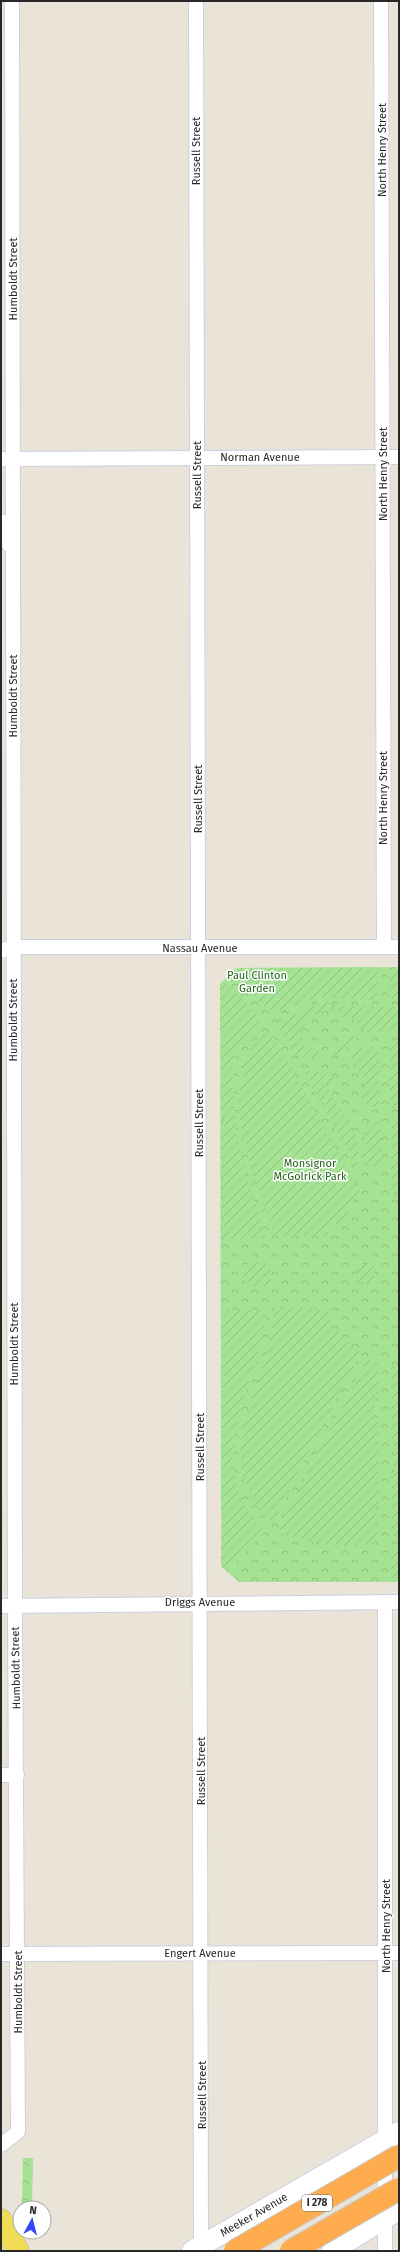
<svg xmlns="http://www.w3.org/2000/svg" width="400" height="2252" viewBox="0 0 400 2252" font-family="'Fira Sans',sans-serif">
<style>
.park{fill:url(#park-crowns)}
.garden{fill:url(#garden-furrows)}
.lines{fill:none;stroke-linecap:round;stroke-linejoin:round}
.street-casing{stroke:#cdcfe1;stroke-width:16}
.secondary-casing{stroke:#cdcfe1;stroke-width:22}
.primary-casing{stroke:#c7c7c7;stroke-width:24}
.street{stroke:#fff;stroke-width:14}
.secondary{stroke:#fff;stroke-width:20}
.primary{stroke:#f1dc56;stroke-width:22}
.highway-bridge-casing{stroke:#c7c7c7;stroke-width:24;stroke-linecap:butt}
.highway-bridge{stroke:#ffac4e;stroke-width:22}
.labels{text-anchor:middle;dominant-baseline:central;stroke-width:3;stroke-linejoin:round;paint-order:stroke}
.shield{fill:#fff;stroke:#686868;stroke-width:1}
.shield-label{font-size:10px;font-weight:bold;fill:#272727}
.street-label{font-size:11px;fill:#272727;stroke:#fff}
.park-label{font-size:11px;fill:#206318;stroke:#fff}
</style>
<defs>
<pattern id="park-crowns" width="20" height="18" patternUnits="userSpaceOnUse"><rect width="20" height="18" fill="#a6e293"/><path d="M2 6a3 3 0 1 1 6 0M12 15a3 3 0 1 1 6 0" fill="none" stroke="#8fc27f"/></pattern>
<pattern id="garden-furrows" width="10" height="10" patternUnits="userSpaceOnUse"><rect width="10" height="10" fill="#a6e293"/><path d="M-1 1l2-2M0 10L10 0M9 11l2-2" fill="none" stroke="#8fc27f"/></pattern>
</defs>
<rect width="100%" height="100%" fill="#eae4d8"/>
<path class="park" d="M399 967V1582H239L221 1566 223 1516H221L220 984 236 968H329V970L339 968Z
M23 2158H33L32 2204H22Z"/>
<path class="garden" d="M375 967 378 971 377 995 374 1000 329 997 309 1000 275 1012 267 1009 232 975 236 968Z
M390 967H399V999L394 1000 389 996Z
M222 982H225L261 1018 236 1050 231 1066 234 1067C228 1128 248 1182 267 1239H221V1228L224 1227V1220H221V1131H224V1118H221V1084H223V1077H221V1039H223V1031H220V984Z
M328 1002 329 1005C353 1004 375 1009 399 1006V1031L370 1032 358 1028 360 1026 349 1016 347 1018 339 1014V1010C304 1006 284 1048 323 1053V1059L297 1056 289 1047 292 1046 287 1038 285 1039 278 1026 279 1020 311 1009V1006Z
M264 1032H271L360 1192 354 1196 352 1207 338 1225 331 1224 328 1227V1233L331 1236H275C260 1191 232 1130 240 1083H243L245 1072H241C246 1057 253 1043 264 1032Z
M348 1035 358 1037 341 1053 329 1058 330 1051 341 1046Z
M398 1040 399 1109 397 1110 390 1107V1043L392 1041Z
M367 1045 374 1047 379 1053V1106L374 1108 363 1102 358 1095C368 1085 364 1069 349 1066L354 1051Z
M306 1070 324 1072 336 1079 326 1085 355 1135 358 1146V1168H355L350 1158 352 1157 344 1141 341 1142 322 1102 319 1103 308 1077 303 1074Z
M395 1118H399V1196L395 1198 391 1193V1122Z
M372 1119H379L381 1124 382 1167H365V1126L368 1120Z
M254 1261 270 1263 271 1282 269 1286H250L243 1279C241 1269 245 1264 254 1261Z
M356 1264H374V1283H356Z
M275 1307 328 1309 330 1317 329 1326C340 1331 338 1329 342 1339L361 1352 274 1520 271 1522 267 1521C218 1460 248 1417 267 1352 271 1338 273 1323 275 1307Z
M222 1310H267C264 1327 261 1344 256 1361 236 1421 213 1479 265 1532L229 1569 225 1570 221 1566 222 1436H224V1429H222V1386H224L225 1376H222Z
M368 1357 378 1362V1394H375V1417H378L379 1506H376L378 1539C364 1554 297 1542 280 1532L279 1527Z
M391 1365 399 1366V1538L394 1536 392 1530 391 1476 394 1475V1445H391Z
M396 1548H399V1582H391V1554Z"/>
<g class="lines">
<g class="street-casing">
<path id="street" d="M196 1 201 2246
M381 1 384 947
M1 459 399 457
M1 521 9 545
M1 951 13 947H399
M385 1602V2251
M1 1606 399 1602
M1 1775H17
M1 1954 399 1953
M1 2145 18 2132 15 1622 12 1"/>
</g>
<g class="secondary-casing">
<path id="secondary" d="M192 2251 399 2132
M332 2251 399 2210"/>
</g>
<g class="primary-casing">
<path id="primary" d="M1 2220 18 2251"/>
</g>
<use href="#street" class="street"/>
<use href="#secondary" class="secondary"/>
<use href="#primary" class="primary"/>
<g class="highway-bridge-casing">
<path id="highway-bridge" d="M235 2251 399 2156
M291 2251 399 2189"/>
</g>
<use href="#highway-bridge" class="highway-bridge"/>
</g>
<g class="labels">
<rect class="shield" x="302" y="2195" width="30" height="16" rx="3"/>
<g class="shield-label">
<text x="317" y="2203">I 278</text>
</g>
<g class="street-label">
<text transform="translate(382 150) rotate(-90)">North Henry Street</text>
<text transform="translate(196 151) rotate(-90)">Russell Street</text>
<text transform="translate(13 279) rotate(-90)">Humboldt Street</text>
<text x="260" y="457">Norman Avenue</text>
<text transform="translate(383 474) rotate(-90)">North Henry Street</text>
<text transform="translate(197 475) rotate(-90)">Russell Street</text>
<text transform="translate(13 696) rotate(-90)">Humboldt Street</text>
<text transform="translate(383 798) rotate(-90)">North Henry Street</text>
<text transform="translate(198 799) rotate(-90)">Russell Street</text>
<text x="200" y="948">Nassau Avenue</text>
<text transform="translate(13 1020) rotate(-90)">Humboldt Street</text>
<text transform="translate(199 1123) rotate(-90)">Russell Street</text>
<text transform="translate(14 1344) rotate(-90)">Humboldt Street</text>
<text transform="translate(200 1447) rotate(-90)">Russell Street</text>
<text x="200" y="1602">Driggs Avenue</text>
<text transform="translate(16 1668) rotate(-91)">Humboldt Street</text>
<text transform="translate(201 1771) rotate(-90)">Russell Street</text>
<text transform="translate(386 1926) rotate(-90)">North Henry Street</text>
<text x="200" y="1953">Engert Avenue</text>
<text transform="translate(18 1992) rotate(-90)">Humboldt Street</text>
<text transform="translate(202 2095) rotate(-90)">Russell Street</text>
<text transform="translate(254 2215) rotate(-30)">Meeker Avenue</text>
</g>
<g class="park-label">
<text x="257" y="975">Paul Clinton<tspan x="257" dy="13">Garden</tspan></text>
<text x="310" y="1163">Monsignor<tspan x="310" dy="13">McGolrick Park</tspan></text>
</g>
</g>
<rect width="400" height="2252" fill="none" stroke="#272727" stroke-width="4"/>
<g transform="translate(32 2220) rotate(7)"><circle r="19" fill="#ffffff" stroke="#a9a9a9"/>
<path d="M0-3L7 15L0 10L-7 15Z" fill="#3546fb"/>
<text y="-6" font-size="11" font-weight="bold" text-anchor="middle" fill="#272727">N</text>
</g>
</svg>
